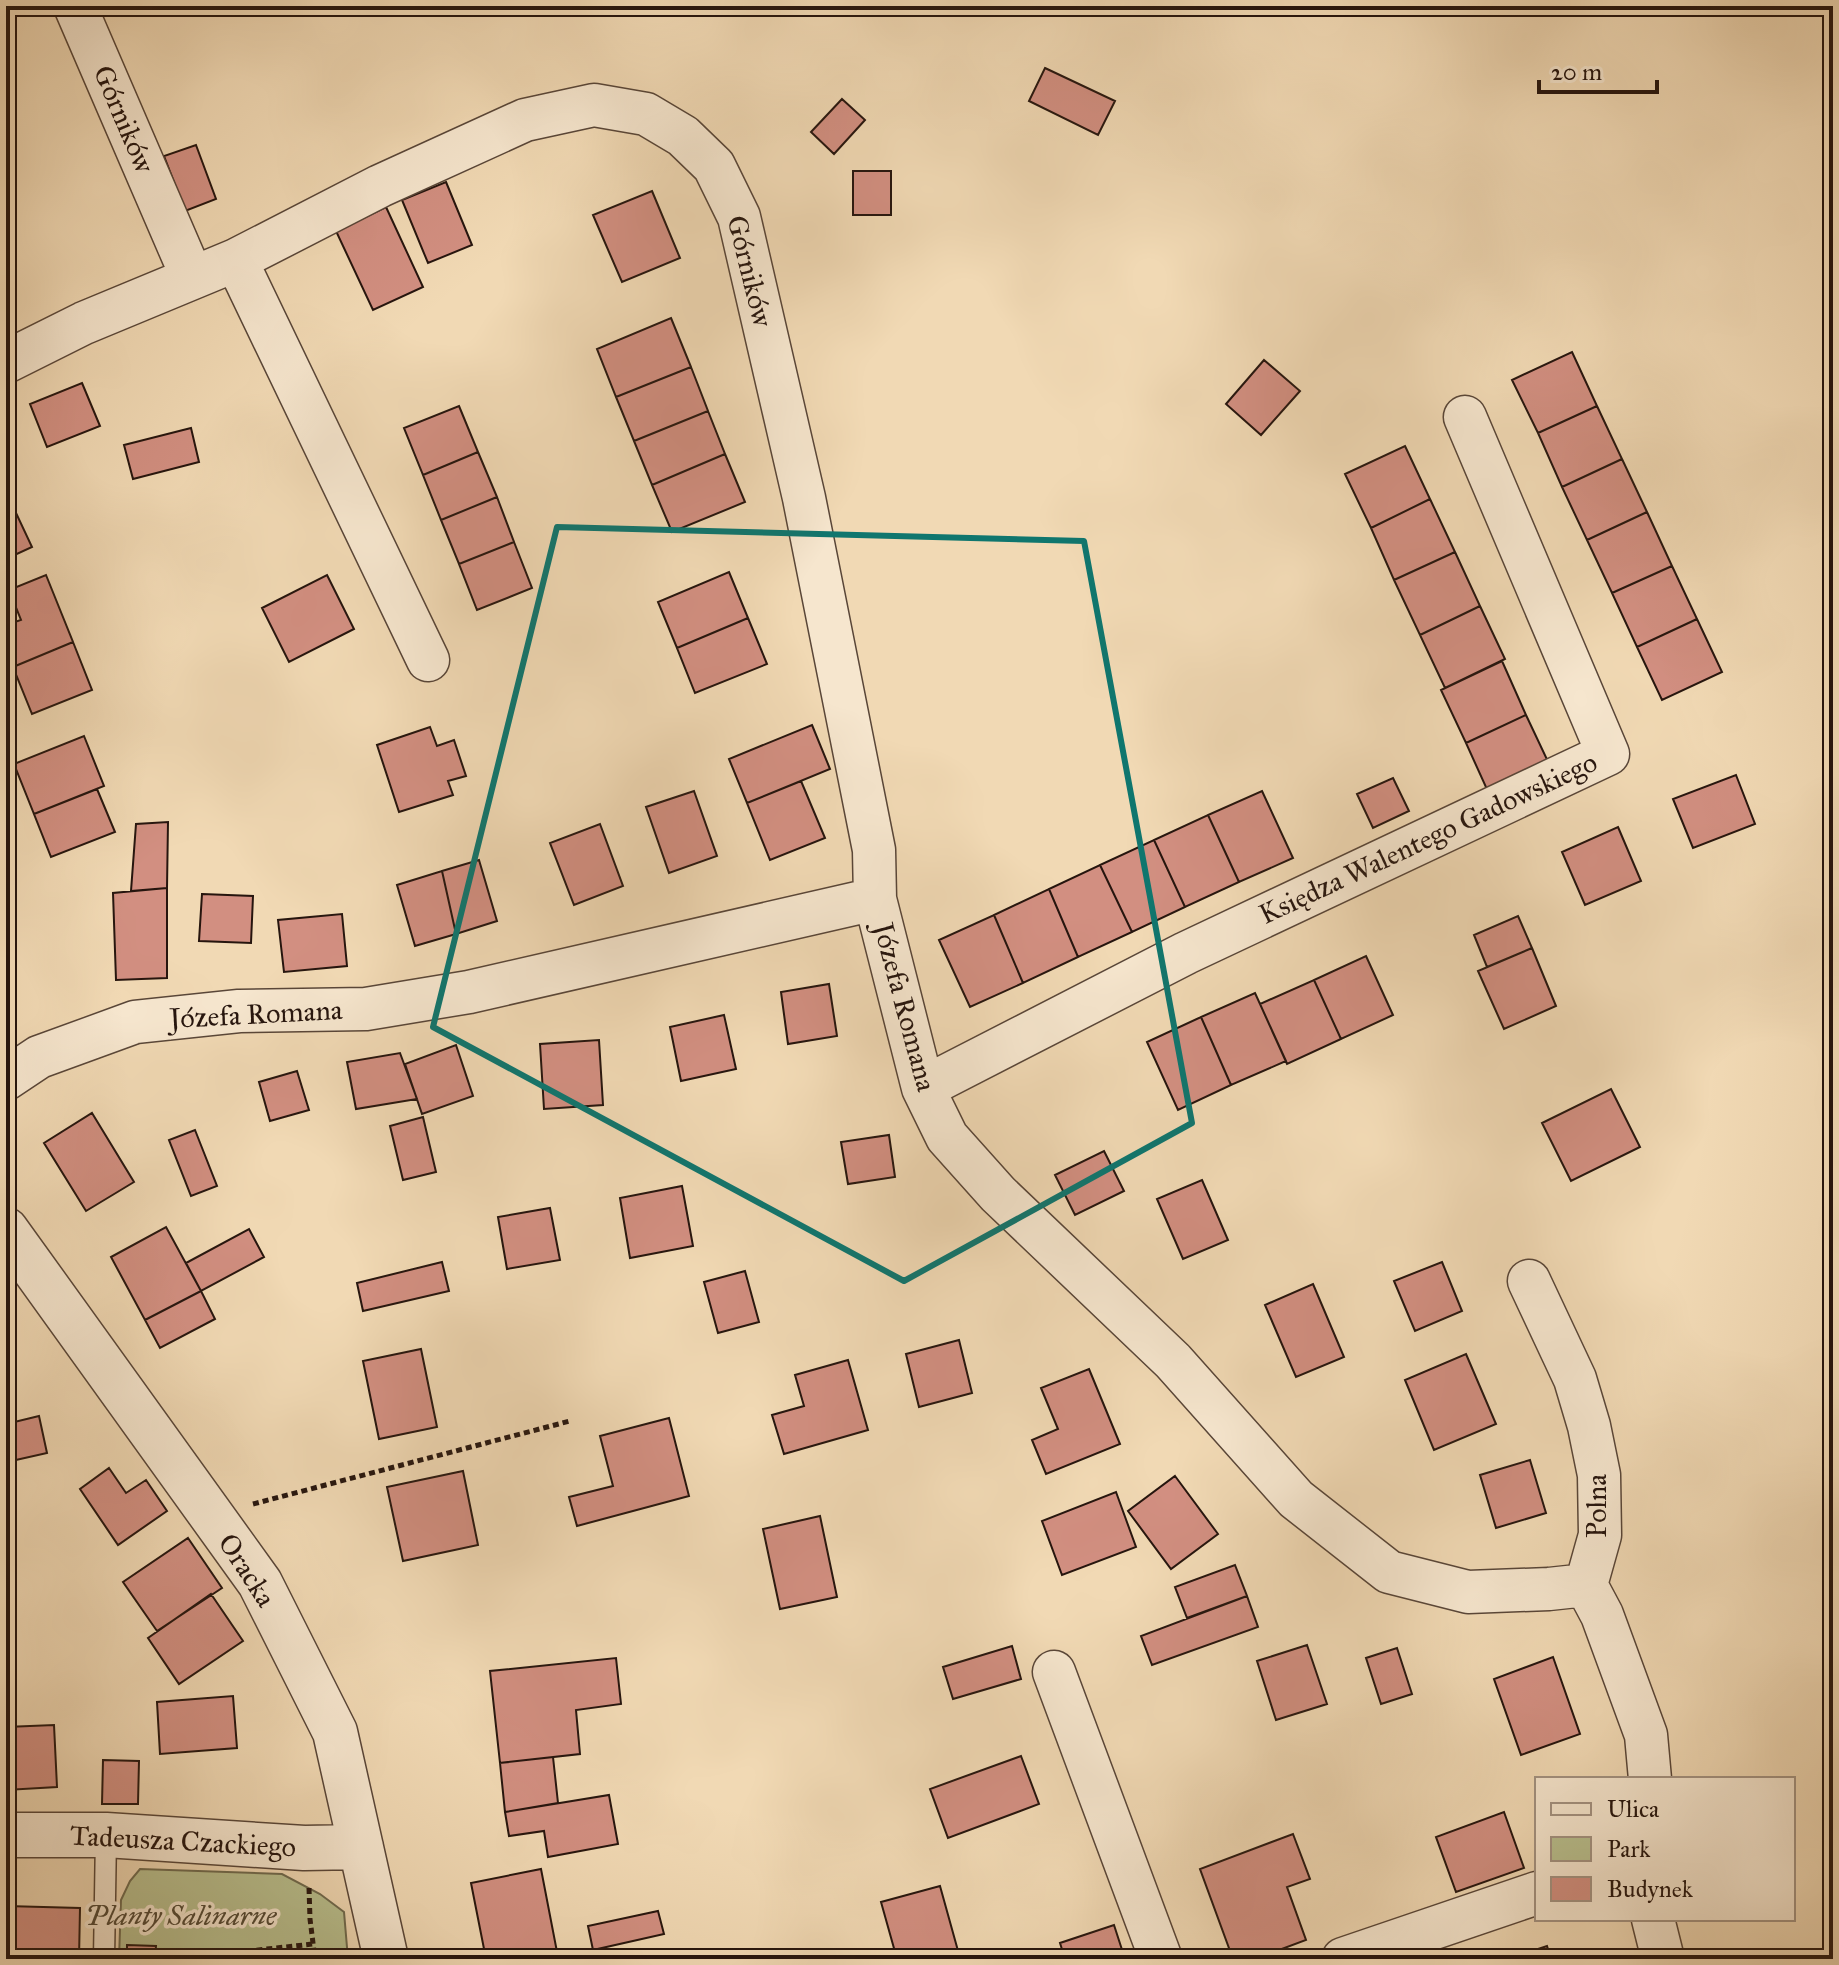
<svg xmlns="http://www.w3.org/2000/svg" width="1839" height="1965" viewBox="0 0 1839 1965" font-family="'IM FELL Great Primer',serif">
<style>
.green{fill:#b8bf8e;stroke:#6f6a4e;stroke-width:2}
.building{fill:#d28f81;stroke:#26150e;stroke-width:2}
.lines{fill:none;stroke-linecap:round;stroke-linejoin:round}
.service-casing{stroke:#594638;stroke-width:23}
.minor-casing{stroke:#594638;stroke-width:45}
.tertiary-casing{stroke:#594638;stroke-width:47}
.path{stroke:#26150e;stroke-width:5;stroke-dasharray:6 4;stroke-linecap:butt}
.service{stroke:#f6e6ce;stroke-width:20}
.minor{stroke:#f6e6ce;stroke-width:42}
.tertiary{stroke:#f6e6ce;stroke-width:44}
.marked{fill:none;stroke:#0f766e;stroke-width:6;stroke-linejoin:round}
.labels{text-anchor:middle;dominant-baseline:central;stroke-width:7;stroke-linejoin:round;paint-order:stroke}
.street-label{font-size:28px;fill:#26150e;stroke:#f6e6ce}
.park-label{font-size:28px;font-style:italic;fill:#524834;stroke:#f6e6ce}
</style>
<rect width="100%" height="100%" fill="#f1d9b4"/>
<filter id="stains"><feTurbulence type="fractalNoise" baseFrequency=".0025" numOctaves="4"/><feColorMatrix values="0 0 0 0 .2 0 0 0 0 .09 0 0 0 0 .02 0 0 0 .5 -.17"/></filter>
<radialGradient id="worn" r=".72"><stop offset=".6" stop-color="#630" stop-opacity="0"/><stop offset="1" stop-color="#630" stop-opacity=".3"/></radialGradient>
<path class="green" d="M140 1869 282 1874 320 1894 344 1912 348 1959H119L121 1900 130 1881Z"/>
<path class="building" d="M1045 68 1115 101 1098 135 1029 101Z
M842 99 865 120 834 154 811 132Z
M196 145 216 199 185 211 164 156Z
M853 171H891V215H853Z
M446 182 472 245 428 263 402 200Z
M652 191 680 258 622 282 593 215Z
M386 207 423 287 373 310 336 231Z
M671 318 691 367 616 397 597 349Z
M1572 352 1597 406 1538 433 1512 380Z
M1264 360 1300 391 1261 435 1226 404Z
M691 367 708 411 634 441 616 397Z
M82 383 100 426 47 447 30 404Z
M459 406 478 452 423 475 404 428Z
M1597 406 1622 459 1562 487 1538 433Z
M708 411 725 454 652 485 634 441Z
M191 428 199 462 133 479 124 445Z
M1405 446 1430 499 1371 528 1345 474Z
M478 452 497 497 441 520 423 475Z
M725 454 745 502 672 532 652 485Z
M1622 459 1647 512 1587 540 1562 487Z
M497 497 514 542 459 564 441 520Z
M9 498 32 547 6 559V499Z
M1430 499 1455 552 1394 580 1371 528Z
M1647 512 1672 566 1612 593 1587 540Z
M514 542 532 588 477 610 459 564Z
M1455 552 1480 606 1420 635 1394 580Z
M1672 566 1697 619 1637 647 1612 593Z
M729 572 748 618 677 648 658 602Z
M46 575 73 642 13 667 6 649V625L21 620 9 590Z
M327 575 354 629 289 662 262 608Z
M1480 606 1505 659 1445 688 1420 635Z
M748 618 767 664 695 693 677 648Z
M1697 619 1722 672 1662 700 1637 647Z
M73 642 92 690 32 714 13 667Z
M1502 661 1526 715 1466 743 1441 690Z
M1526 715 1551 768 1490 796 1466 743Z
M812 725 830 769 747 803 729 759Z
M430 727 437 746 454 740 466 776 448 781 453 795 399 812 377 745Z
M84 736 104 786 34 814 14 764Z
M1736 775 1755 824 1693 848 1673 799Z
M1393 778 1409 811 1373 828 1357 794Z
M801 781 825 838 770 860 747 803Z
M97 789 115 832 51 857 34 814Z
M694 791 717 856 669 873 646 807Z
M1262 791 1293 858 1239 882 1208 815Z
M1208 815 1239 882 1185 907 1154 840Z
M168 822 167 888 131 891 136 824Z
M600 824 623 886 574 905 550 843Z
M1618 827 1641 881 1585 905 1562 852Z
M1154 840 1185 907 1132 932 1100 865Z
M479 860 497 921 456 934 442 871Z
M1100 865 1132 932 1078 957 1049 889Z
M442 871 456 934 415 946 397 885Z
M167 888V978L116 980 113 893Z
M1049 889 1078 957 1023 983 994 915Z
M202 894 253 896 251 943 199 941Z
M342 914 347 966 284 972 278 920Z
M994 915 1023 983 970 1007 939 940Z
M1518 916 1532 948 1487 967 1474 935Z
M1532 948 1556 1006 1504 1029 1478 971Z
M1366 956 1393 1015 1341 1039 1314 980Z
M1314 980 1341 1039 1287 1064 1260 1004Z
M829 984 837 1036 788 1044 781 992Z
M1255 993 1286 1061 1231 1085 1201 1017Z
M724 1015 736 1069 681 1081 670 1027Z
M1201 1017 1231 1085 1178 1110 1147 1042Z
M599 1040 603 1105 544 1109 540 1044Z
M456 1045 473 1096 422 1114 405 1064Z
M400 1053 417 1099 356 1109 347 1062Z
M297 1071 309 1110 270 1121 259 1082Z
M1611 1089 1640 1147 1571 1181 1542 1123Z
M92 1113 134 1182 86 1211 44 1143Z
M423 1117 436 1172 403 1180 390 1126Z
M195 1130 217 1186 191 1196 169 1140Z
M889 1135 895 1177 848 1184 841 1142Z
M1104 1151 1124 1191 1075 1215 1055 1175Z
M1202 1180 1228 1240 1183 1259 1157 1199Z
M682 1186 693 1246 630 1258 620 1198Z
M550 1208 560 1260 507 1269 498 1217Z
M166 1227 201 1291 145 1320 111 1257Z
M249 1229 264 1257 201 1291 186 1263Z
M442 1262 449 1291 363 1311 357 1283Z
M1442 1262 1462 1311 1415 1331 1394 1281Z
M745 1271 759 1322 718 1333 704 1282Z
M1313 1284 1344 1357 1296 1377 1265 1305Z
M201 1291 215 1319 160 1348 145 1320Z
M959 1340 972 1393 919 1407 906 1354Z
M421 1349 437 1427 379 1439 363 1361Z
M1466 1354 1496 1424 1434 1450 1405 1380Z
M848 1360 868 1430 784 1454 772 1415 804 1406 795 1375Z
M1089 1369 1120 1444 1046 1474 1032 1440 1058 1429 1041 1388Z
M39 1416 47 1453 7 1462 6 1424Z
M669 1418 689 1496 577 1526 569 1497 613 1486 600 1436Z
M1530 1460 1546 1513 1496 1528 1480 1475Z
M109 1468 126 1493 146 1480 167 1511 118 1545 80 1489Z
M463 1471 478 1545 403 1561 387 1487Z
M1175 1476 1218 1534 1171 1569 1128 1511Z
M1116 1492 1136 1547 1062 1575 1042 1521Z
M820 1516 837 1597 780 1609 763 1529Z
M188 1538 222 1588 157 1631 123 1582Z
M1235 1565 1247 1596 1187 1618 1175 1587Z
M211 1594 243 1641 179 1684 148 1638Z
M1247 1596 1258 1627 1152 1665 1141 1636Z
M1307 1645 1327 1704 1276 1720 1257 1661Z
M1012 1646 1021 1679 953 1699 943 1667Z
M1397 1648 1412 1694 1381 1704 1366 1658Z
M1553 1657 1580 1734 1521 1755 1494 1679Z
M616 1658 621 1704 576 1710 580 1754 500 1763 490 1671Z
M233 1696 237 1748 160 1754 157 1702Z
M54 1725 57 1787 6 1790V1727Z
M1021 1756 1039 1804 948 1838 930 1789Z
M553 1757 558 1803 505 1812 500 1763Z
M103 1760 139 1761 138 1804H102Z
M609 1795 618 1844 548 1857 544 1831 509 1836 505 1812Z
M1504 1812 1524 1868 1456 1892 1436 1837Z
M1293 1834 1310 1879 1287 1887 1306 1940 1255 1959H1233L1200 1869Z
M541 1869 558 1957 550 1959H486L471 1883Z
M940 1886 960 1958 897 1959 881 1902Z
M6 1906 80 1908 79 1959H6Z
M658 1911 664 1934 593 1950 588 1926Z
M1114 1925 1125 1959H1065L1060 1943Z
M127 1945 156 1946 155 1959H127Z
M1547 1946 1551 1959H1508Z"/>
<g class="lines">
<g class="service-casing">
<path id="service" d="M104 1959 106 1835"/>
</g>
<g class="minor-casing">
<path id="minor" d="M75 6 192 277
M236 260 428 660
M6 362 84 323 236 260 380 186 525 120 594 105 646 114 683 136 714 166 739 217 804 498 874 850 875 899 923 1088 947 1137 998 1194 1173 1361 1296 1499 1389 1572 1468 1592 1549 1589 1586 1585
M6 1079 39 1057 135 1022 239 1011 366 1009 469 992 875 899
M923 1088 1186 953 1608 754 1465 417
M1529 1281 1575 1379 1589 1426 1599 1475 1600 1535 1586 1585 1602 1615 1646 1735 1650 1779
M1054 1672 1161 1959
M1653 1919 1663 1959
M1343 1959 1537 1893"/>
</g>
<g class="tertiary-casing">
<path id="tertiary" d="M6 1230 260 1583 335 1732 386 1959
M6 1835H106L304 1848 361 1847"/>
</g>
<path class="path" d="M253 1504 570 1421
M309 1888 310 1919 315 1959
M228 1959 249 1951 313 1944"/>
<use href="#service" class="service"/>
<use href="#minor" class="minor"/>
<use href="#tertiary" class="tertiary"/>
</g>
<path class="marked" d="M557 527 1084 541 1192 1123 904 1281 433 1027Z"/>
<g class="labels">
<g class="street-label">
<text transform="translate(124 119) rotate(67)">Górników</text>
<text transform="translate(750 271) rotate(76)">Górników</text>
<text transform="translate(1428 838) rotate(-25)">Księdza Walentego Gadowskiego</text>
<text transform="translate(905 1007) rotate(75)">Józefa Romana</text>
<text transform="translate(256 1014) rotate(-3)">Józefa Romana</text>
<text transform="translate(1596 1506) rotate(-90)">Polna</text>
<text transform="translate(247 1570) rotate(57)">Oracka</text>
<text transform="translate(183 1841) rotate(3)">Tadeusza Czackiego</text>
</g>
<g class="park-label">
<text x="181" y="1915">Planty Salinarne</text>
</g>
</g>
<rect width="1839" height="1965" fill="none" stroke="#f1d9b4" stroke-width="32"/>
<rect x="8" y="8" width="1823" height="1949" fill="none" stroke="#26150e" stroke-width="4"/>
<rect x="16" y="16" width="1807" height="1933" fill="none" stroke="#26150e" stroke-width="2"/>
<rect x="1535" y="1777" width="260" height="144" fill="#f6e6ce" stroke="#a39281" stroke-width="2"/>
<rect x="1551" y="1803" width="40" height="12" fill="#f6e6ce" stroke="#a39281" stroke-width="2"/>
<text x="1607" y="1817" font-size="24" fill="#26150e">Ulica</text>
<rect x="1551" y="1837" width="40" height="24" fill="#b8bf8e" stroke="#a39281" stroke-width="2"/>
<text x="1607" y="1857" font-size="24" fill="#26150e">Park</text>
<rect x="1551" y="1877" width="40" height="24" fill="#d28f81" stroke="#a39281" stroke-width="2"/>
<text x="1607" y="1897" font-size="24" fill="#26150e">Budynek</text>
<path d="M1539 80v12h118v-12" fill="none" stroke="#26150e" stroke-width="4"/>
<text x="1551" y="80" font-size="24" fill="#26150e" stroke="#f6e6ce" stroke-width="6" paint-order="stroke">20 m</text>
<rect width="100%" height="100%" filter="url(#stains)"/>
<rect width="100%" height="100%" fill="url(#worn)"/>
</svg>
